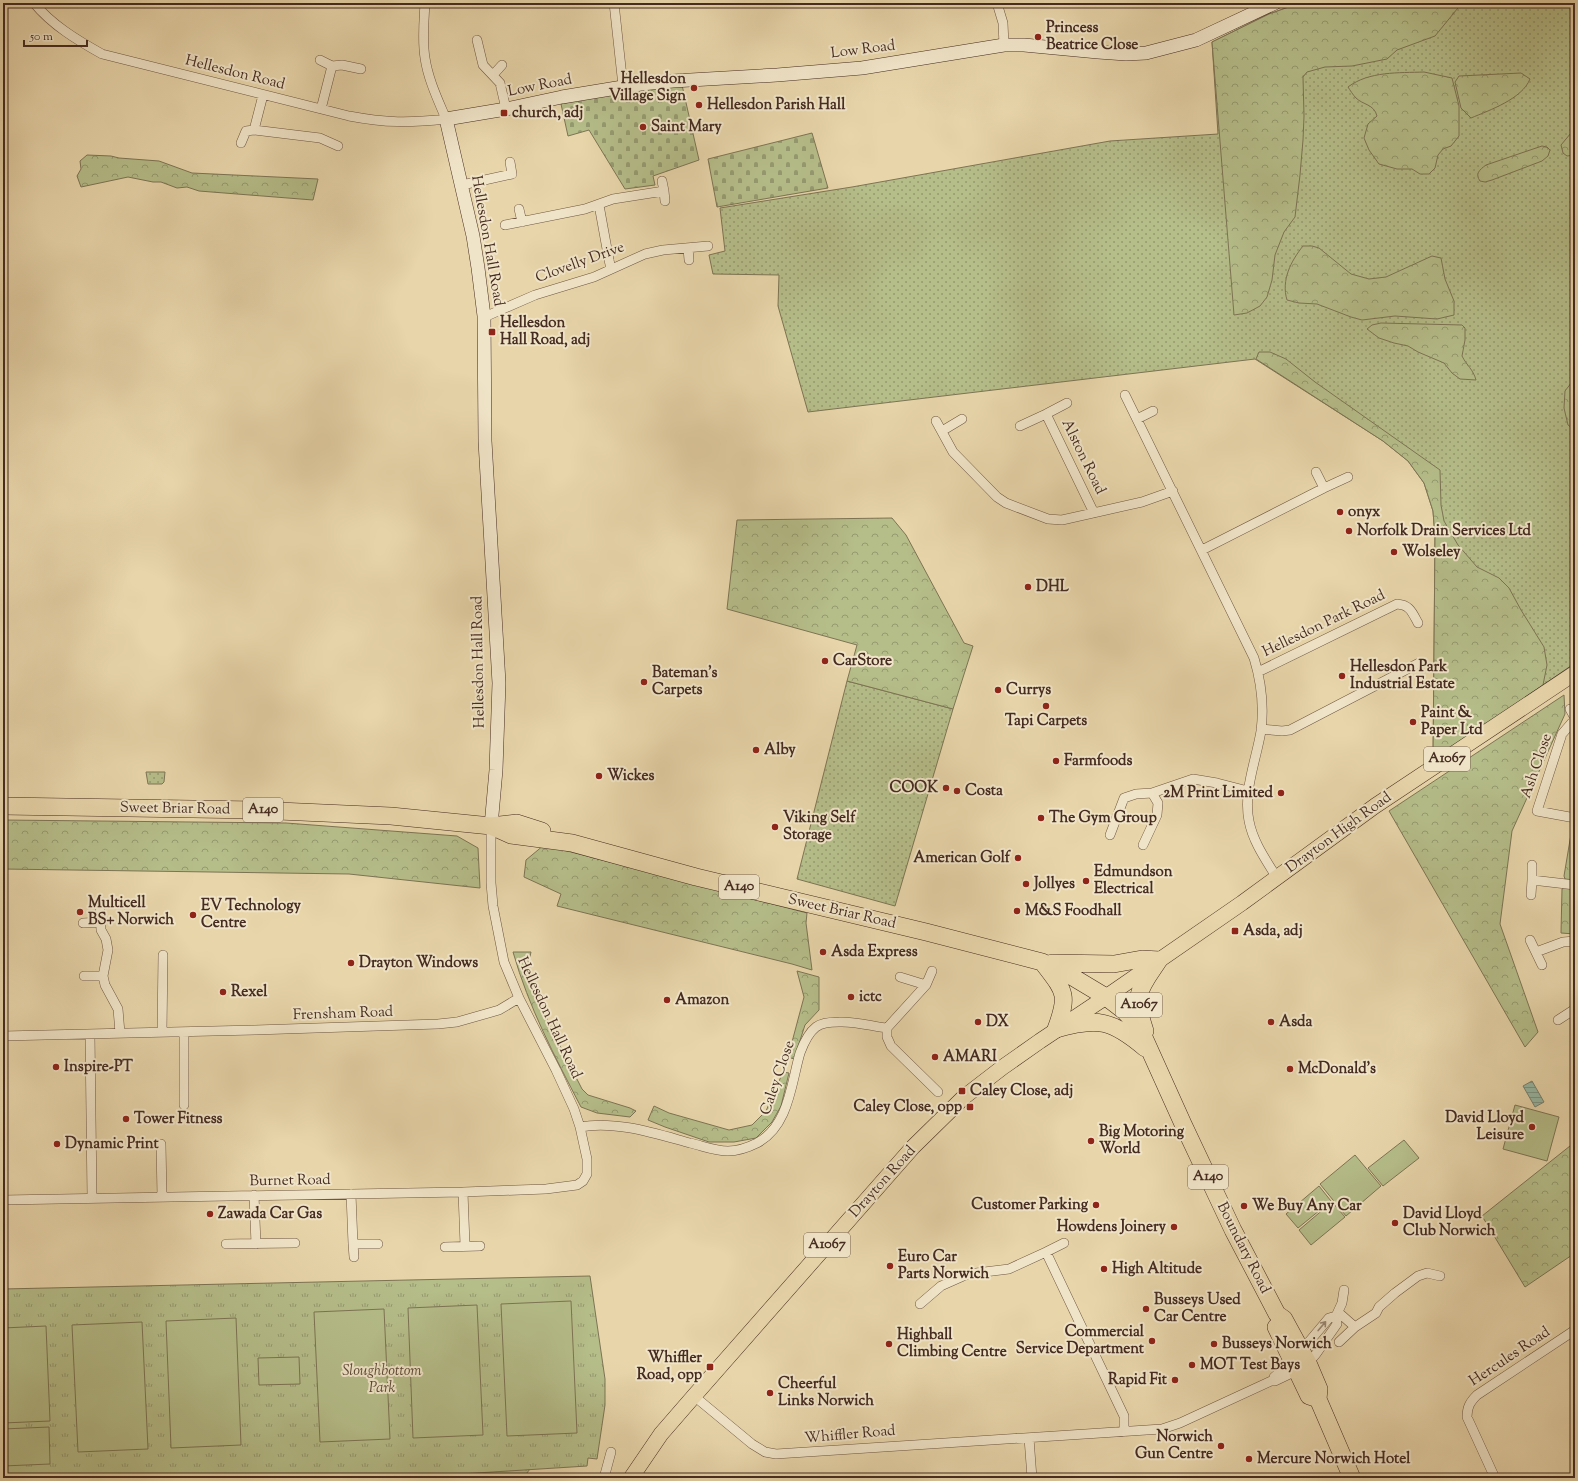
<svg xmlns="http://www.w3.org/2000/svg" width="1578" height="1481" viewBox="0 0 1578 1481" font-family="'Sorts Mill Goudy',serif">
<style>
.grass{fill:url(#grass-dots);stroke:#7d7454}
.forest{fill:url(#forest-crowns);stroke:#7d7454}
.cemetery{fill:url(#cemetery-stones);stroke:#7d7454}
.park{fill:url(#park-tufts);stroke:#7d7454}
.pitch{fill:#b5bd89;stroke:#7d7454}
.water{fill:url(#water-rules);stroke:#768070}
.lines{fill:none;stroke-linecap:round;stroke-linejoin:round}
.street-casing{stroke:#6e5642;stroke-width:10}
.secondary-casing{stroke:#452b20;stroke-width:14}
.primary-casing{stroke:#452b20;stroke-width:16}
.highway-casing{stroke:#452b20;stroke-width:18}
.street{stroke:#f0e4c8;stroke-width:9}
.secondary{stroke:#f0e4c8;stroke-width:13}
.primary{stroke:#e8d5aa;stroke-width:15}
.highway{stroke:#e8d5aa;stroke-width:17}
.oneway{stroke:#9a8874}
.poi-dot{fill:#8f2418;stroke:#f0e4c8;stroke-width:1.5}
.labels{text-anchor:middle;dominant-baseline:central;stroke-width:4;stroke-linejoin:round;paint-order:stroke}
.shield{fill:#f0e4c8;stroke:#786252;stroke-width:1}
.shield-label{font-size:14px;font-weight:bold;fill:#452b20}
.poi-label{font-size:15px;font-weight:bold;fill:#452b20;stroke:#f0e4c8;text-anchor:start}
.street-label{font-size:15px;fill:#452b20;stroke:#f0e4c8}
.park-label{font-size:15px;font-style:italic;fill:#5b4835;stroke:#f0e4c8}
</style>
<defs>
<pattern id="grass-dots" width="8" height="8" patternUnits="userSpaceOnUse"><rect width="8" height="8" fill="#b5bd89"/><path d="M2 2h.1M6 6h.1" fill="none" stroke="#959a70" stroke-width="1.8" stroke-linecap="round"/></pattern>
<pattern id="forest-crowns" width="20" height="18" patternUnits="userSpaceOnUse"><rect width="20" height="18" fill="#b5bd89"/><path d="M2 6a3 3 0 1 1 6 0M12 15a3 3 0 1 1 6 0" fill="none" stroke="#959a70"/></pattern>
<pattern id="cemetery-stones" width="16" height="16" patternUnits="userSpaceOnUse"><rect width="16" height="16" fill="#b5bd89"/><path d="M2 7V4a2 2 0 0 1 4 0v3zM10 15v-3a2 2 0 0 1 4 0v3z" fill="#959a70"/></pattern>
<pattern id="park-tufts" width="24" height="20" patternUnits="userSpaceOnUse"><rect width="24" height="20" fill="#b5bd89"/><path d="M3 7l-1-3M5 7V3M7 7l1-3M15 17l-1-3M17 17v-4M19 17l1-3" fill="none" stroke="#959a70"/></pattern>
<pattern id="water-rules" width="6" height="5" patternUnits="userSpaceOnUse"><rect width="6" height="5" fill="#97b9a6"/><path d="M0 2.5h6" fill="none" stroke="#7d9787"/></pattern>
</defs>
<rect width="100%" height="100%" fill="#e8d5aa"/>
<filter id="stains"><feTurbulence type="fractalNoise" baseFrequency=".005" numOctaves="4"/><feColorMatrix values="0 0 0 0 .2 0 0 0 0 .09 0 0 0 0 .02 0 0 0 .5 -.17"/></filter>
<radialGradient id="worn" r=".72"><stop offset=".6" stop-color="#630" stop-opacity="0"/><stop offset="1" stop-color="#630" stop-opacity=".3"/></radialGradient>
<path class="grass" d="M1300 3H1575V663L1433 761 1435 537 1433 511 1424 483 1408 461 1383 441 1255 359 808 412 778 306 779 275 713 274 709 255 725 251 720 208 852 187 1110 141 1218 134 1212 42 1269 14Z
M847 681 953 709 895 906 797 879Z
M146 772H165L164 782 162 784H148Z
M530 1469 523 1478H398L416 1477Z"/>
<path class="forest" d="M1300 3H1462L1435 36 1397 50 1387 59 1352 66 1325 67 1307 72 1303 77 1304 116 1303 140 1300 175 1295 217 1284 232 1275 255 1272 280 1267 297 1260 306 1247 313 1234 315 1212 42 1269 14Z
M1424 72 1452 78 1459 106V136L1451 146 1443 149 1438 155 1435 168 1429 174H1420L1412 169H1397L1379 164 1369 150 1364 138 1368 124 1377 116C1374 104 1363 105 1356 98 1353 95 1350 90 1348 87 1369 71 1399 73 1424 72Z
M1521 73 1530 79C1522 99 1490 110 1471 118L1461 108 1455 82 1459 76Z
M1575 131V155L1567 156 1563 153 1561 145 1571 133Z
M1542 146 1547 147 1550 150 1548 156 1542 161 1492 180 1485 182 1480 181C1475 174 1479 170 1486 165Z
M87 155 111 156 119 158 159 161 192 173 318 179 313 200 199 191 187 187 177 188 161 182H153L128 177 81 187 77 176 81 169 80 161Z
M1303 246H1312L1319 248 1351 274 1369 279 1386 277 1432 256 1441 258 1445 279 1454 301V315L1437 319 1395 316 1362 320 1351 317 1317 304 1299 303 1287 300C1281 280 1291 261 1303 246Z
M1381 323 1462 325 1465 328V340L1462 356C1467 366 1473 369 1476 380L1460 379 1452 373 1444 363 1418 352 1408 346 1394 343 1379 338 1367 329 1372 325Z
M1259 352H1270L1286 359 1315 382 1440 470 1441 505 1444 521 1458 545 1477 567 1499 578 1509 588 1521 610 1544 647 1547 665 1543 685 1433 761 1435 537 1433 511 1424 483 1408 461 1383 441 1256 359Z
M1575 378V430L1568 425 1564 408 1565 391Z
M892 518 906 535 964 643 973 646 953 709 847 681 857 645 727 609 737 520Z
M1564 695 1565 714 1512 831 1500 924 1538 1032 1525 1047 1389 811Z
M3 820 286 823 457 836 478 848 480 888 349 874 3 869Z
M1575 825V880L1565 879 1564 876 1572 828Z
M544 845 807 913 806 923 812 970 792 964 557 906 561 894 524 877 526 860Z
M1565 887H1575V934L1561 933 1562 889Z
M513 952H531L528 965 533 989 554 1034 582 1089 588 1095 630 1108 636 1111 630 1117 597 1113 581 1107C554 1055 529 1008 513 952Z
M797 971 819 977V1010L805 1025 794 1059 788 1057 804 997Z
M783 1072 789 1073 781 1106 772 1122 756 1138 734 1142H709L665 1127 648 1120 654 1106 669 1113 729 1130 752 1125 766 1111Z
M1575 1142V1253L1525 1287 1482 1216Z"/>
<path class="cemetery" d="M682 85 699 160 653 176 655 185 625 189 589 130 568 136 561 104 606 94Z
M812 133 828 188 717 207 708 159Z"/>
<path class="park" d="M590 1276 605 1379V1405L597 1459 588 1458 587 1466 398 1478H3V1289Z"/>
<path class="pitch" d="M1515 1105 1559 1117 1547 1161 1503 1149Z
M1404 1140 1419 1158 1383 1186 1368 1168Z
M1355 1155 1381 1186 1346 1216 1320 1184Z
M1319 1186 1331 1201 1298 1228 1286 1214Z
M1332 1202 1345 1217 1311 1245 1299 1230Z
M571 1301 577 1433 507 1436 501 1304Z
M477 1305 483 1435 413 1438 408 1308Z
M384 1309 390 1439 320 1442 314 1312Z
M236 1318 241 1445 171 1448 166 1321Z
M142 1322 148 1449 78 1452 72 1325Z
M46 1326 50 1421 3 1423V1328Z
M299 1357 300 1384 259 1385 258 1358Z
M49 1427 50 1464 3 1466V1429Z"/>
<path class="water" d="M1532 1081 1544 1102 1535 1107 1523 1086Z"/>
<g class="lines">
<g class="street-casing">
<path id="street" d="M34 3C52 25 77 40 102 54L349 116C386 123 409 123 446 119 438 100 428 79 425 58 422 40 424 21 425 3
M614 3 623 86
M997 3 1003 23 1004 45
M477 40 483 65 500 83 506 109
M320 60 332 66 321 109
M332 66 342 65 361 69
M493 75 502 65
M254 130 263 95
M241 143 246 131 254 130 320 138 338 146
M662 181 664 191
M462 185 512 174 510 162
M599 205 609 260 611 269
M519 209 522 222
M505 225 585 209 613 199 664 191 665 201
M688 248 689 260
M484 316 489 315 535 295 594 277 645 254 663 250 708 246
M1125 395 1254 658C1261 681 1264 707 1261 731 1256 761 1243 791 1249 821 1253 842 1266 860 1277 878
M1046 414 1067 403
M1137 419 1153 411
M936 421 953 452 997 497 1006 503 1048 519 1062 520 1142 502 1173 491
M1020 426 1046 414 1094 513
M942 431 962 419
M1324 488 1348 477
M1202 550 1324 488 1316 472
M1258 672 1397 604C1410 605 1412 612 1418 623
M1570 709 1575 718
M1575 719 1562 734 1537 811 1575 818
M1261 729 1282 731 1290 730 1419 663
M1110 835 1124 798 1136 794 1152 793 1193 779 1217 783 1248 791
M1143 845 1157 815 1158 803 1152 793
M1532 880V865
M1531 895 1532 880 1575 885
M100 910 101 930 106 939 108 950 103 976
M83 923 101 922
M1530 940 1542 965
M1536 952 1563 942 1575 941
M932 971 926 985 887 1028V1037L891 1046 938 1092
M84 976H103L105 985 118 1009 120 1033
M900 977 926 985
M1558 1020 1575 1009
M162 1032 163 955
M184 1032V1105
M90 1034 92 1198
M3 1036 255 1030 438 1024 457 1022 499 1010 519 998
M580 1127C615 1120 657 1134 690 1143 703 1146 715 1151 728 1151 738 1151 749 1147 757 1143 789 1126 791 1084 800 1053 803 1045 808 1033 816 1027 821 1023 832 1022 839 1022 854 1021 871 1026 887 1028
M161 1144 162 1197
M463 1192 465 1245
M351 1194 353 1244H378
M254 1195 256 1244
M3 1200 463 1192 546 1189 577 1185 583 1181 587 1174V1159L580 1127 574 1109 556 1070 519 998 504 962 493 906 491 883V826
M1064 1243 1046 1252 1124 1416V1432
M226 1244 295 1243
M353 1244 354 1257
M445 1247 480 1246
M920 1304 941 1286 968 1274 1009 1269 1046 1252
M1338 1312 1355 1327 1376 1313 1379 1307 1395 1293 1418 1276 1427 1273 1440 1276
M1339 1342 1355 1327
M1274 1377 1292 1362 1329 1318 1336 1316
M694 1396 752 1444 765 1452 776 1454 1162 1429 1180 1423 1271 1381H1275L1296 1371 1308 1363 1316 1354 1337 1324 1336 1316 1342 1303 1344 1290
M1029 1438 1032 1478
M604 1478 611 1452
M1495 1478 1467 1417C1467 1407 1470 1402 1477 1395L1575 1330"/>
</g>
<g class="secondary-casing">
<path id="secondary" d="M491 826 496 770 499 683 485 441 484 316 478 268 473 236 446 119 506 109 562 97 641 84 673 81 777 75 862 68 1004 45H1024L1098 52 1126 54 1146 53 1196 40 1275 3"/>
</g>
<g class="primary-casing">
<path id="primary" d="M631 1478 661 1434 694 1396 913 1147 964 1097 1003 1067 1040 1041 1106 997 1242 903 1375 806 1575 673"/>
</g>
<g class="highway-casing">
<path id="highway" d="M3 806 256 810 391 816 491 826 517 823 542 831
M491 826 511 835 572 843 696 877 926 932 1042 962 1066 973 1106 997 1123 1010 1134 1021 1142 1033 1183 1124 1233 1230 1277 1314 1284 1319 1308 1363 1319 1389 1318 1399 1352 1478
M1043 963C1065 992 1069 994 1056 1029
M1052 963 1114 964 1142 959 1159 960C1152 971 1141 984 1139 996 1137 1008 1142 1021 1145 1031
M1056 1029C1098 1017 1112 1020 1145 1048
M1276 1327 1309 1396 1318 1399"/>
</g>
<use href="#street" class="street"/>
<use href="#secondary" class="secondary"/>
<use href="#primary" class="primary"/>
<use href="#highway" class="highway"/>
</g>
<defs><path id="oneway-shaft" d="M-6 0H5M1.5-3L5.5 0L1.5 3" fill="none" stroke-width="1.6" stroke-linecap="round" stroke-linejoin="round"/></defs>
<use class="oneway" href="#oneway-shaft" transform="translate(1322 1326) rotate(-50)"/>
<g class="poi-dot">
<circle cx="1038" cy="37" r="4"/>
<circle cx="694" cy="88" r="4"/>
<circle cx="699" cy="105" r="4"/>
<rect x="500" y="109" width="8" height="8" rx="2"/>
<circle cx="643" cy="127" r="4"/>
<rect x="488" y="328" width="8" height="8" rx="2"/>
<circle cx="1340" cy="512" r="4"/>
<circle cx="1349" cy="531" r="4"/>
<circle cx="1394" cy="552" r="4"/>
<circle cx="1028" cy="587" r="4"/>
<circle cx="825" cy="661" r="4"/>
<circle cx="1342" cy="676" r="4"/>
<circle cx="644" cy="682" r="4"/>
<circle cx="998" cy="690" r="4"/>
<circle cx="1046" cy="706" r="4"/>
<circle cx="1413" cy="722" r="4"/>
<circle cx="756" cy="750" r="4"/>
<circle cx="1056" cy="761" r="4"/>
<circle cx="599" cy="776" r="4"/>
<circle cx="946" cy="788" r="4"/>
<circle cx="957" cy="791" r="4"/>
<circle cx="1281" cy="793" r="4"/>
<circle cx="1041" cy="818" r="4"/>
<circle cx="775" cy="827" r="4"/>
<circle cx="1018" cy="858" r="4"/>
<circle cx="1086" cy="881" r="4"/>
<circle cx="1026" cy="884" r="4"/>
<circle cx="1017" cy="911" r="4"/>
<circle cx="80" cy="912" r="4"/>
<circle cx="193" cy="915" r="4"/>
<rect x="1231" y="927" width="8" height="8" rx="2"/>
<circle cx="823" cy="952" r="4"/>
<circle cx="351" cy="963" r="4"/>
<circle cx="223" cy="992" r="4"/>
<circle cx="851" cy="997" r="4"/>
<circle cx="667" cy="1000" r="4"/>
<circle cx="978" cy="1022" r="4"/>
<circle cx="1271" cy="1022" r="4"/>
<circle cx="935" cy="1057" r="4"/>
<circle cx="56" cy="1067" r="4"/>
<circle cx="1290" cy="1069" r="4"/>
<rect x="958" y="1087" width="8" height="8" rx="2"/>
<rect x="966" y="1103" width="8" height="8" rx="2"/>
<circle cx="126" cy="1119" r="4"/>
<circle cx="1532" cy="1127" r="4"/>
<circle cx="1091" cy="1141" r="4"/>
<circle cx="57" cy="1144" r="4"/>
<circle cx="1096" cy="1205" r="4"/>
<circle cx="1244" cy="1206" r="4"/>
<circle cx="210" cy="1214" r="4"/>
<circle cx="1395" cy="1223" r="4"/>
<circle cx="1174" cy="1227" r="4"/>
<circle cx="890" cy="1266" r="4"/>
<circle cx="1104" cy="1269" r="4"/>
<circle cx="1146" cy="1309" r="4"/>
<circle cx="1152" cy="1341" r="4"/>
<circle cx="889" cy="1344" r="4"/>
<circle cx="1214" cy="1344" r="4"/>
<circle cx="1192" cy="1365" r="4"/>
<rect x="706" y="1363" width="8" height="8" rx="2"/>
<circle cx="1175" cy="1380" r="4"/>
<circle cx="770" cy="1393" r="4"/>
<circle cx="1221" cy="1446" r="4"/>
<circle cx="1249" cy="1459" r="4"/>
</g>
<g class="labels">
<g class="shield">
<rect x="1424" y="747" width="46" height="24" rx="3"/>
<rect x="243" y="798" width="40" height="24" rx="3"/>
<rect x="719" y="875" width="40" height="24" rx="3"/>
<rect x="1116" y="993" width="46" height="24" rx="3"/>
<rect x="1188" y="1165" width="40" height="24" rx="3"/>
<rect x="804" y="1233" width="46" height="24" rx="3"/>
</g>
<g class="shield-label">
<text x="1447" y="759">A1067</text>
<text x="263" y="810">A140</text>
<text x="739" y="887">A140</text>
<text x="1139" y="1005">A1067</text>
<text x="1208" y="1177">A140</text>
<text x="827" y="1245">A1067</text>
</g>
<g class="poi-label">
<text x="1046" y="28">Princess<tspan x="1046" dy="17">Beatrice Close</tspan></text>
<text x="686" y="79" text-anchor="end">Hellesdon<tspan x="686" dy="17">Village Sign</tspan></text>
<text x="707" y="105">Hellesdon Parish Hall</text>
<text x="512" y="113">church, adj</text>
<text x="651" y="127">Saint Mary</text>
<text x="500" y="323">Hellesdon<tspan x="500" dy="17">Hall Road, adj</tspan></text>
<text x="1348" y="512">onyx</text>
<text x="1357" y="531">Norfolk Drain Services Ltd</text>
<text x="1402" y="552">Wolseley</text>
<text x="1036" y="587">DHL</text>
<text x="833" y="661">CarStore</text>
<text x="1350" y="667">Hellesdon Park<tspan x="1350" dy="17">Industrial Estate</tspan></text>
<text x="652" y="673">Bateman's<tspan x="652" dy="17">Carpets</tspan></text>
<text x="1006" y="690">Currys</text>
<text x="1421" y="713">Paint &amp;<tspan x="1421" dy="17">Paper Ltd</tspan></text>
<text x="1046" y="721" text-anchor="middle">Tapi Carpets</text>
<text x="764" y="750">Alby</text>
<text x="1064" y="761">Farmfoods</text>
<text x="607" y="776">Wickes</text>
<text x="938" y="788" text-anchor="end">COOK</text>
<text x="965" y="791">Costa</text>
<text x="1273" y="793" text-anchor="end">2M Print Limited</text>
<text x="783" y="818">Viking Self<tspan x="783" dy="17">Storage</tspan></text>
<text x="1049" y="818">The Gym Group</text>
<text x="1010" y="858" text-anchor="end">American Golf</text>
<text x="1094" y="872">Edmundson<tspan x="1094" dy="17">Electrical</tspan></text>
<text x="1034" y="884">Jollyes</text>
<text x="88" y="903">Multicell<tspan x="88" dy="17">BS+ Norwich</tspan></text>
<text x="201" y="906">EV Technology<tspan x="201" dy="17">Centre</tspan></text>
<text x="1025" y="911">M&amp;S Foodhall</text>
<text x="1243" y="931">Asda, adj</text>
<text x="831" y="952">Asda Express</text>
<text x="359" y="963">Drayton Windows</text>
<text x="231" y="992">Rexel</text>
<text x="859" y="997">ictc</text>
<text x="675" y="1000">Amazon</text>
<text x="986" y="1022">DX</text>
<text x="1279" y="1022">Asda</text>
<text x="943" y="1057">AMARI</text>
<text x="64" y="1067">Inspire-PT</text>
<text x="1298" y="1069">McDonald's</text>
<text x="970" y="1091">Caley Close, adj</text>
<text x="962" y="1107" text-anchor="end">Caley Close, opp</text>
<text x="1524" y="1118" text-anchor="end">David Lloyd<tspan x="1524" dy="17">Leisure</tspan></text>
<text x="134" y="1119">Tower Fitness</text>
<text x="1099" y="1132">Big Motoring<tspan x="1099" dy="17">World</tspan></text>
<text x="65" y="1144">Dynamic Print</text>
<text x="1088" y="1205" text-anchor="end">Customer Parking</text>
<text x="1252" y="1206">We Buy Any Car</text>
<text x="218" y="1214">Zawada Car Gas</text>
<text x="1403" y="1214">David Lloyd<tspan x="1403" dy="17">Club Norwich</tspan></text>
<text x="1166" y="1227" text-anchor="end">Howdens Joinery</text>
<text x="898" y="1257">Euro Car<tspan x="898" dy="17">Parts Norwich</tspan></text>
<text x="1112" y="1269">High Altitude</text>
<text x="1154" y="1300">Busseys Used<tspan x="1154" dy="17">Car Centre</tspan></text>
<text x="1144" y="1332" text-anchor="end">Commercial<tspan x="1144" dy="17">Service Department</tspan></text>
<text x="897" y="1335">Highball<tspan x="897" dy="17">Climbing Centre</tspan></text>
<text x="1222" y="1344">Busseys Norwich</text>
<text x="702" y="1358" text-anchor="end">Whiffler<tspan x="702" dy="17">Road, opp</tspan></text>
<text x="1200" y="1365">MOT Test Bays</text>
<text x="1167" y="1380" text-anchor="end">Rapid Fit</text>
<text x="778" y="1384">Cheerful<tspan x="778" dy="17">Links Norwich</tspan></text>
<text x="1213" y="1437" text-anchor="end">Norwich<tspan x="1213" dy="17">Gun Centre</tspan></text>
<text x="1257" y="1459">Mercure Norwich Hotel</text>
</g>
<g class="street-label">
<text transform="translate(863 50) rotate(-7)">Low Road</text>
<text transform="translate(235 73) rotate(14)">Hellesdon Road</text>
<text transform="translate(540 86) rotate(-11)">Low Road</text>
<text transform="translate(487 241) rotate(80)">Hellesdon Hall Road</text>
<text transform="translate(580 263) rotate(-20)">Clovelly Drive</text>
<text transform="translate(1083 457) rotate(64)">Alston Road</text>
<text transform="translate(1324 624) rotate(-26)">Hellesdon Park Road</text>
<text transform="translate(479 662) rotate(-91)">Hellesdon Hall Road</text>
<text transform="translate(1537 766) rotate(-71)">Ash Close</text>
<text transform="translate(175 809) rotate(1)">Sweet Briar Road</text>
<text transform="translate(1339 833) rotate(-36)">Drayton High Road</text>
<text transform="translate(842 912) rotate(13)">Sweet Briar Road</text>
<text transform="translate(343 1014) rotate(-2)">Frensham Road</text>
<text transform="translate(549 1018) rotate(65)">Hellesdon Hall Road</text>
<text transform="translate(778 1078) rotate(-71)">Caley Close</text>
<text transform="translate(290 1181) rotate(-1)">Burnet Road</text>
<text transform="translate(883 1182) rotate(-48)">Drayton Road</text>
<text transform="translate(1243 1248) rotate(63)">Boundary Road</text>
<text transform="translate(1510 1357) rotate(-34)">Hercules Road</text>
<text transform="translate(850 1435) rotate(-5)">Whiffler Road</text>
</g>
<g class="park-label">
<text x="382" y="1371">Sloughbottom<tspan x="382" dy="17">Park</tspan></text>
</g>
</g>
<rect width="1578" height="1481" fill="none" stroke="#e8d5aa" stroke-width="16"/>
<rect x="4" y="4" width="1570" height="1473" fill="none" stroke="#452b20" stroke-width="2"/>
<rect x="8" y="8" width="1562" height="1465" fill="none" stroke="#452b20"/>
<path d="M24 40v6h63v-6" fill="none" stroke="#452b20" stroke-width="2"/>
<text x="30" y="40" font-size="12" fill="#452b20" stroke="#f0e4c8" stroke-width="3" paint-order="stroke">50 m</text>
<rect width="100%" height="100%" filter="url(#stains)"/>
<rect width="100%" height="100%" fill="url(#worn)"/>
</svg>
